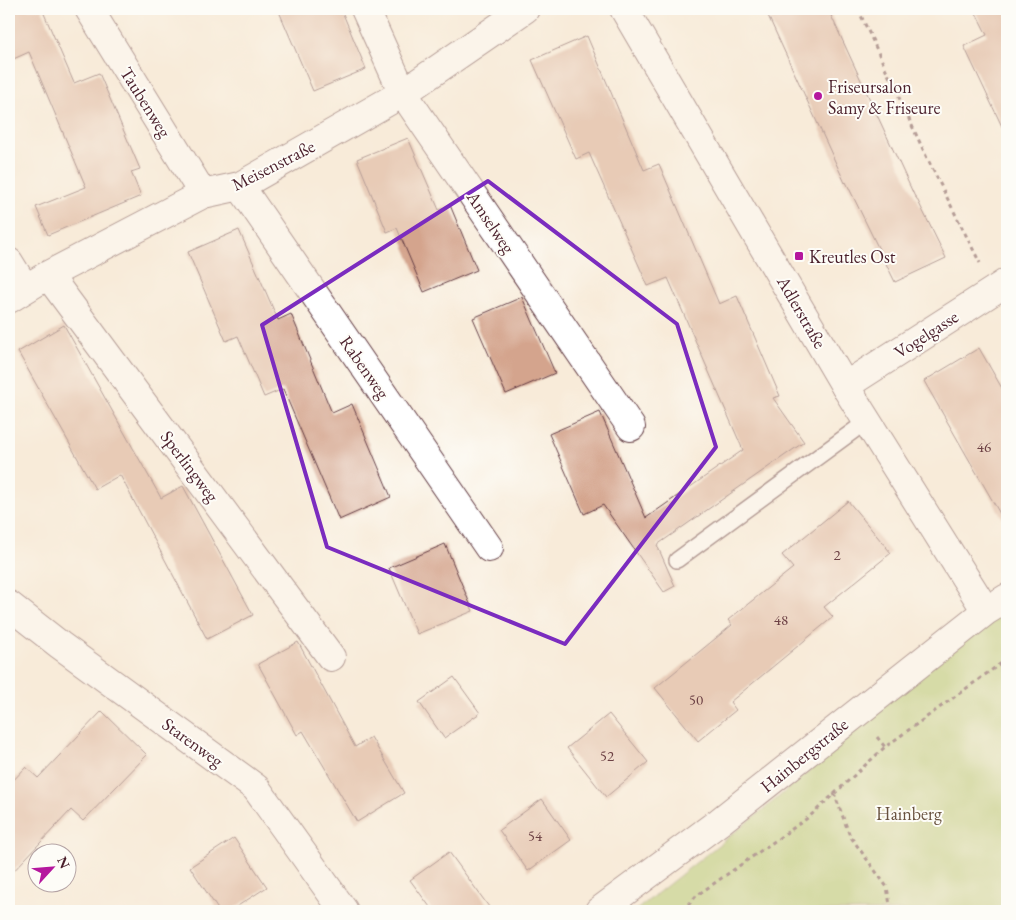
<svg xmlns="http://www.w3.org/2000/svg" width="1016" height="920" viewBox="0 0 1016 920" font-family="'EB Garamond',serif">
<style>
.green{fill:#aec76c;stroke:#7c734c}
.building{fill:#d4a48d}
.lines{fill:none;stroke-linecap:round;stroke-linejoin:round}
.service-casing{stroke:#643e45;stroke-width:18}
.minor-casing{stroke:#643e45;stroke-width:30}
.tertiary-casing{stroke:#643e45;stroke-width:30}
.path{stroke:#643e45;stroke-width:3;stroke-dasharray:4 4;stroke-linecap:butt}
.service{stroke:#fff;stroke-width:15}
.minor{stroke:#fff;stroke-width:28}
.tertiary{stroke:#fff;stroke-width:28}
.marked{fill:none;stroke:#7b2cbf;stroke-width:4;stroke-linejoin:round}
.poi-dot{fill:#b5179e;stroke:#fdfcf7;stroke-width:2}
.labels{text-anchor:middle;dominant-baseline:central;stroke-width:4;stroke-linejoin:round;paint-order:stroke}
.number-label{font-size:15px;fill:#6c4044}
.poi-label{font-size:18px;fill:#4a1f2b;stroke:#fdfcf7;text-anchor:start}
.street-label{font-size:18px;fill:#4a1f2b;stroke:#fdfcf7}
.park-label{font-size:18px;fill:#68513e;stroke:#fdfcf7}
</style>
<rect width="100%" height="100%" fill="#fdfcf7"/>
<filter id="ink" filterUnits="userSpaceOnUse"><feTurbulence type="fractalNoise" baseFrequency=".02" numOctaves="2"/><feDisplacementMap in="SourceGraphic" scale="10" xChannelSelector="R" yChannelSelector="G"/><feConvolveMatrix kernelMatrix="1 2 1 2 8 2 1 2 1" color-interpolation-filters="sRGB"/></filter>
<filter id="wash" filterUnits="userSpaceOnUse"><feTurbulence type="fractalNoise" baseFrequency=".0096" numOctaves="4" result="noise"/><feDisplacementMap in="SourceGraphic" scale="20" xChannelSelector="R" yChannelSelector="G"/><feGaussianBlur stdDeviation="1.12" result="paint"/><feColorMatrix in="noise" values="0 0 0 0 0 0 0 0 0 0 0 0 0 0 0 0 0 1.4 0 .05"/><feComposite in="paint" operator="in"/></filter>
<g filter="url(#wash)">
<rect width="100%" height="100%" fill="#f8ebd9"/>
<path class="green" d="M1007 609V911H635L775 800 935 662Z"/>
<g id="blocks">
<path class="building" d="M9 9H42L74 83 99 73 140 169 131 172 141 196 48 235 36 207 86 187 29 52 9 61Z
M278 9H341L366 69 313 91Z
M765 9H828L915 197H916L946 258 895 282 846 182 845 183Z
M974 9H1007V137L964 46 987 35Z
M587 36 644 170 659 164 719 304 737 296 780 396 773 398 804 442 657 545 675 586 664 592 603 505 584 514 549 434 600 412 646 518 743 450 668 278 648 286 589 153 576 159 532 60Z
M408 138 439 210 450 205 477 270 424 292 397 228 387 232 357 159Z
M239 230 278 320 291 314 332 413 352 404 391 497 339 520 283 389 264 397 238 336 226 341 188 252Z
M522 297 555 373 506 394 473 318Z
M64 325 161 498 183 486 253 615 207 639 120 475 95 489 18 352Z
M979 348 1007 397V526L924 381Z
M848 501 891 553 824 607 833 617 730 702 736 710 698 741 655 688 732 625 728 620 793 568 782 555Z
M445 544 473 611 417 634 389 568Z
M298 642 355 747 371 737 404 793 357 822 303 731 297 735 258 664Z
M454 677 480 713 444 738 419 702Z
M102 711 147 755 83 821 71 810 9 876V785L26 767 38 778Z
M609 714 648 762 606 797 567 748Z
M542 799 571 840 528 871 499 830Z
M234 838 267 887 230 911H219L190 867Z
M449 852 492 911H433L410 880Z"/>
</g>
</g>
<g filter="url(#ink)">
<use href="#blocks" fill-opacity="0" stroke="#643e45" stroke-width="1"/>
<g class="lines">
<g class="service-casing">
<path id="service" d="M677 560 867 421"/>
</g>
<g class="minor-casing">
<path id="minor" d="M89 9 203 194
M365 9 403 93 631 427
M240 186 489 548
M9 262 25 288
M48 275 331 657
M9 299 48 275 203 194 240 186 403 93 525 9
M845 386 1007 282
M9 605 60 645 256 788 344 911"/>
</g>
<g class="tertiary-casing">
<path id="tertiary" d="M624 9 845 386 986 611
M599 911 719 822 986 611 1007 598"/>
</g>
<path class="path" d="M858 9 927 158 980 263
M877 737 885 747
M834 793 850 836 887 887 891 911
M683 911 696 896 809 817 885 747 1007 659"/>
<use href="#service" class="service"/>
<use href="#minor" class="minor"/>
<use href="#tertiary" class="tertiary"/>
</g>
</g>
<path d="M0 0H1016V920H0ZM488 181 677 324 716 447 565 644 327 547 262 325Z" fill="#f8ebd9" fill-opacity=".55" fill-rule="evenodd"/>
<path class="marked" d="M488 181 677 324 716 447 565 644 327 547 262 325Z"/>
<g class="poi-dot">
<circle cx="818" cy="96" r="5"/>
<rect x="794" y="251" width="10" height="10" rx="2.5"/>
</g>
<g class="labels">
<g class="number-label">
<text x="984" y="446">46</text>
<text x="837" y="554">2</text>
<text x="781" y="619">48</text>
<text x="696" y="699">50</text>
<text x="607" y="755">52</text>
<text x="535" y="835">54</text>
</g>
<g class="poi-label">
<text x="828" y="86">Friseursalon<tspan x="828" dy="21">Samy &amp; Friseure</tspan></text>
<text x="809" y="256">Kreutles Ost</text>
</g>
<g class="street-label">
<text transform="translate(146 102) rotate(58)">Taubenweg</text>
<text transform="translate(273 165) rotate(-27)">Meisenstraße</text>
<text transform="translate(491 222) rotate(56)">Amselweg</text>
<text transform="translate(802 312) rotate(60)">Adlerstraße</text>
<text transform="translate(926 334) rotate(-33)">Vogelgasse</text>
<text transform="translate(365 367) rotate(55)">Rabenweg</text>
<text transform="translate(190 466) rotate(53)">Sperlingweg</text>
<text transform="translate(193 742) rotate(36)">Starenweg</text>
<text transform="translate(804 755) rotate(-39)">Hainbergstraße</text>
</g>
<g class="park-label">
<text x="909" y="813">Hainberg</text>
</g>
</g>
<rect width="1016" height="920" fill="none" stroke="#fdfcf7" stroke-width="30"/>
<g transform="translate(52 868) rotate(64)"><circle r="24" fill="#fdfcf7" stroke="#b5a4a5"/>
<path d="M0-4L9 19L0 12L-9 19Z" fill="#b5179e"/>
<text y="-8" font-size="14" font-weight="bold" text-anchor="middle" fill="#4a1f2b">N</text>
</g>
</svg>
